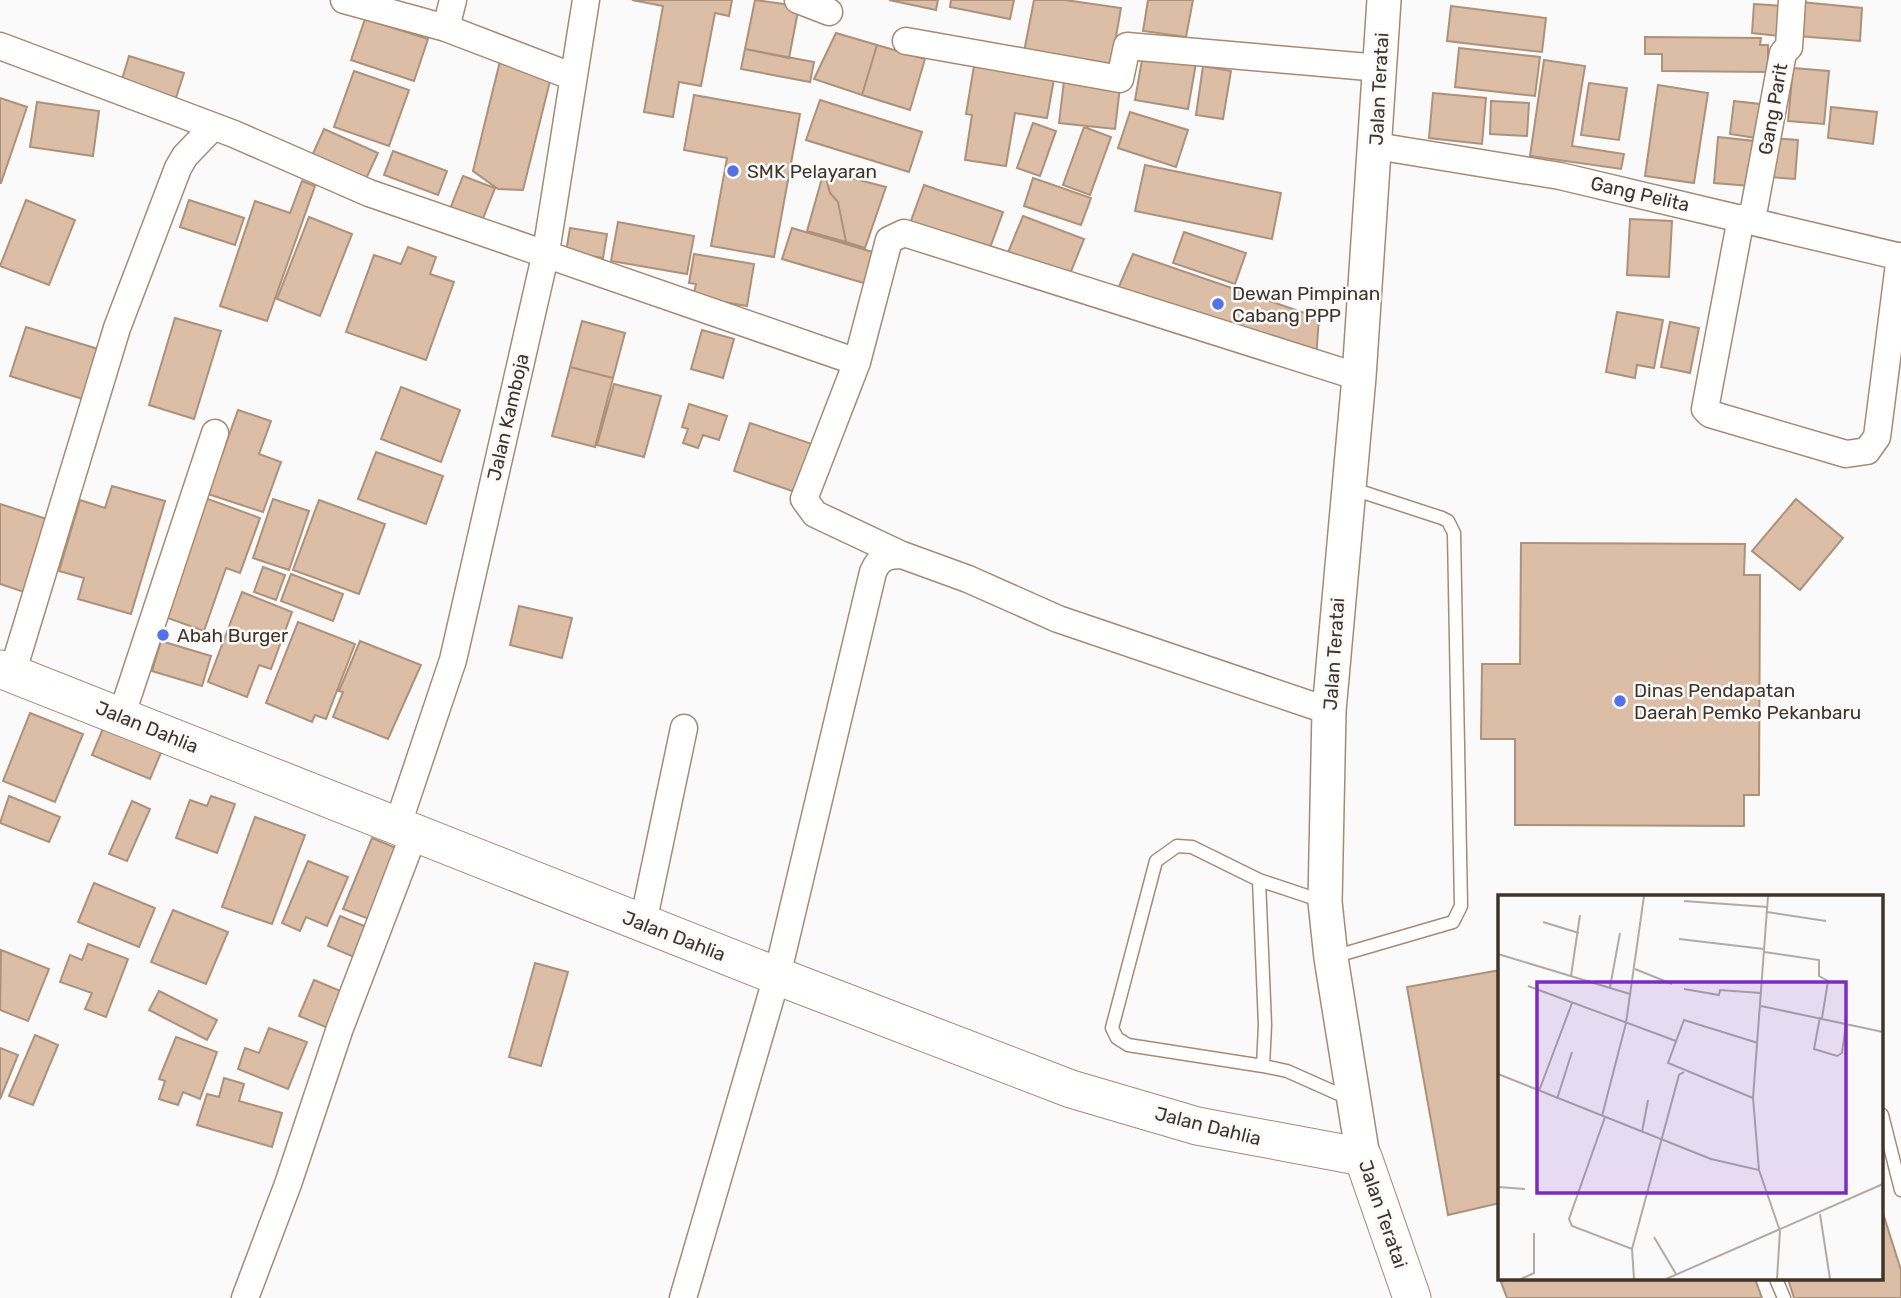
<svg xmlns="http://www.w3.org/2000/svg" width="1901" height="1298" viewBox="0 0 1901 1298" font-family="Rubik,sans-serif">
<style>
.building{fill:#dcbda5;stroke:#ae917a;stroke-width:2}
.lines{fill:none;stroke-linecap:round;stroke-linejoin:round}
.service-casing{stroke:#a78a73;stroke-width:15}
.minor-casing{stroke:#a78a73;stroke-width:29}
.tertiary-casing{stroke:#a78a73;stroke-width:36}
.secondary-casing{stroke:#a78a73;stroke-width:39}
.service{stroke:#fff;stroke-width:12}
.minor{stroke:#fff;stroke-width:26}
.tertiary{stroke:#fff;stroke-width:33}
.secondary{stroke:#fff;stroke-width:37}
.poi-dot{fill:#5372e7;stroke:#fafafa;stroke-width:2.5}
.labels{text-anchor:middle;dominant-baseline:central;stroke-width:5;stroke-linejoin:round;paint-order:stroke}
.street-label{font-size:19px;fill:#40342a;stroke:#fafafa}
.poi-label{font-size:19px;fill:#40342a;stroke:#fafafa;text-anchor:start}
.inset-road{fill:none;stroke:#b0aba7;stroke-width:2}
.view{fill:#7b2cbf;fill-opacity:0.15;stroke:#7b2cbf;stroke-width:3.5}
.inset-edge{fill:none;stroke:#40342a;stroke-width:3.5}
</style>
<rect width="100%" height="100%" fill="#fafafa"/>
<path class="building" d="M632 0H732L729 16 715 13 701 86 679 82 673 117 644 112 663 6Z
M755 0 799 6 789 58 745 49Z
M889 0H938L936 10Z
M951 0H1014L1010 19 950 7Z
M1034 0H1065L1121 8 1111 65 1024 52Z
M1148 0H1193L1186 37 1143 31Z
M1801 2 1862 8 1860 41 1798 36Z
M1754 4 1783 6 1781 36 1752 33Z
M1451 6 1546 18 1542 52 1447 41Z
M365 19 428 39 414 81 351 60Z
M836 33 877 45 862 95 814 79Z
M1645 37 1761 38 1760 45H1768V72L1662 71V54H1645Z
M877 45 925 59 910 110 862 95Z
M1459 48 1540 57 1535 96 1455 87Z
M745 49 814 62 810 82 741 69Z
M1143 54 1196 63 1188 109 1135 100Z
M129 56 184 73 174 104 120 86Z
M501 57 553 69 523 190 498 189 473 171Z
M1544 60 1585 66 1572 146 1624 154 1621 169 1530 156Z
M974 66 1054 79 1047 118 1015 113 1006 166 965 160 972 115 966 114Z
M1203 66 1231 71 1223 119 1196 115Z
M1793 68 1829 71 1824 124 1788 121Z
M354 71 409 90 389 146 334 127Z
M1064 81 1120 87 1115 129 1059 123Z
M1589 83 1627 88 1619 140 1581 135Z
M1658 85 1708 93 1694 183 1645 176Z
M1433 93 1486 98 1482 144 1429 138Z
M694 95 800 114 774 257 711 246 727 158 684 150Z
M0 98 27 107 1 183H0Z
M820 100 922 132 909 172 806 140Z
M1491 101 1529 103 1527 136 1490 134Z
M1734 101 1760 104 1756 138 1730 134Z
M37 102 99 111 93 156 30 147Z
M1831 107 1877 112 1873 144 1828 138Z
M1130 112 1188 130 1176 167 1118 148Z
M1033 123 1056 131 1040 176 1017 168Z
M1084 127 1111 137 1090 195 1063 185Z
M324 129 378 153 365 181 311 158Z
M1718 137 1755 141 1750 186 1714 183Z
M1772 138 1798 140 1795 179 1769 177Z
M393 151 447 171 438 195 384 175Z
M1145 165 1281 193 1272 239 1135 211Z
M824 171 830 193 838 202 846 242 807 231Z
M824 171 886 187 865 248 846 242 838 202 830 193Z
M463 176 495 188 482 221 450 209Z
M1033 178 1091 198 1081 225 1024 206Z
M302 181 315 186 267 321 220 306 255 201 290 213Z
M924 185 1003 212 987 256 908 229Z
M26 200 75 220 49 285 0 266Z
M189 200 244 218 235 245 180 227Z
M1023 216 1084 239 1068 279 1007 255Z
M309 217 352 234 320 316 277 299Z
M1630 219 1672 221 1669 277 1627 275Z
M618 222 694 236 687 274 611 261Z
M570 228 607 234 603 258 566 252Z
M792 228 876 253 867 284 782 259Z
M1184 232 1246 253 1235 284 1173 263Z
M408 247 436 257 430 274 454 282 426 360 346 332 374 255 401 264Z
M694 254 754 264 747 306 693 297 696 284 689 283Z
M1133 254 1319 318 1316 359 1117 291Z
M1617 312 1663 320 1654 368 1637 365 1635 378 1606 372Z
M175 318 221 331 194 419 149 405Z
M582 321 625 333 613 378 570 367Z
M1670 322 1699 328 1690 373 1661 367Z
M26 327 108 352 92 402 10 376Z
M702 330 734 339 723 378 691 369Z
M570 367 613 378 595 447 552 436Z
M614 384 661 396 644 457 597 445Z
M401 387 460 410 441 462 381 439Z
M689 404 727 416 719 440 703 435 698 448 683 443 688 429 682 427Z
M238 410 271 421 259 454 281 462 263 512 208 494Z
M750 423 818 446 801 494 734 471Z
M376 452 443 476 426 524 358 499Z
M112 486 165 501 131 614 78 599 84 578 59 571 80 500 105 508Z
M205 498 260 518 240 573 226 568 204 631 162 616Z
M273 499 309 511 289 570 253 558Z
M1796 499 1843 538 1800 590 1752 551Z
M319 500 385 524 359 594 293 570Z
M0 504 56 522 33 595 0 584Z
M1521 543 1745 544 1744 575H1760L1759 795H1744V826L1515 825V739H1481L1482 664H1520Z
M263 567 285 575 276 600 254 592Z
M291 574 343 594 333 621 281 601Z
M242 592 292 612 271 669 259 665 247 697 208 682Z
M519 606 572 618 562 658 510 645Z
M298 622 355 644 326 719 315 715 312 722 266 703Z
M161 641 211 656 202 686 152 671Z
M360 641 421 665 388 739 333 717 343 692 339 691Z
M30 713 83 734 55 802 3 781Z
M107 719 165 743 150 779 92 755Z
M9 796 60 817 49 842 0 823Z
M211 796 235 804 217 853 176 838 190 800 207 806Z
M132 801 150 809 127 861 109 854Z
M255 817 305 835 272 924 222 907Z
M372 838 403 851 374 921 343 909Z
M308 861 348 877 327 926 306 917 300 931 282 923Z
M94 883 155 908 139 947 78 922Z
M173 910 228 932 206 984 151 962Z
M340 916 374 930 361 960 328 946Z
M88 944 128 959 106 1017 85 1009 92 993 60 982 70 955 82 960Z
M1 950 49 969 28 1021 0 1010Z
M535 963 568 972 541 1066 509 1057Z
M1500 970V1203L1448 1215 1407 987Z
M314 980 343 992 328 1028 299 1016Z
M159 991 217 1020 207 1040 149 1010Z
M269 1028 307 1042 288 1089 238 1069 245 1048 259 1053Z
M35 1035 58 1045 33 1105 9 1096Z
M176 1037 217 1052 200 1099 183 1092 178 1105 159 1099 165 1081 159 1079Z
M0 1048 18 1055 0 1099Z
M224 1078 244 1084 239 1101 282 1113 272 1147 197 1125 207 1094 219 1097Z
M1882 1210 1901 1270V1298H1794L1788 1279H1882Z
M1509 1279H1755L1762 1298H1507L1501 1282Z"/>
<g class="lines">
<g class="service-casing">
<path id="service" d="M1259 880 1192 847 1177 846 1156 861 1112 1028 1117 1038 1128 1045 1263 1066
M1322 901 1259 880 1265 1025 1263 1066 1287 1071 1350 1099
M1333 957 1453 922 1461 906 1454 533 1448 521 1442 518 1350 488
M1882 1115 1901 1190
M1776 1279 1784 1298"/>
</g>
<g class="minor-casing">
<path id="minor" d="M344 0 446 28 571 76
M798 0 829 12
M446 28 453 0
M906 41 1120 79 1127 46 1380 68
M0 46 234 134 369 193 857 362
M1376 146 1560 176 1901 257
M1741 218 1705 409 1710 414 1846 454 1867 451 1877 437 1900 256
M1752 220 1783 53 1789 47 1792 0
M12 674 117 328 178 168 185 156 212 128
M1329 711 1058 619 968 579 902 555 815 514 804 499 857 362 889 240 904 233 1359 377
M121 717 215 433
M397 827 453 660 546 252 586 0
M643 923 684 728
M245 1298 288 1184 340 1028 414 834
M683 1298 777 976 873 572C879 558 887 555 902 555"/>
</g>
<g class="tertiary-casing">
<path id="tertiary" d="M1363 1157 1331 958 1325 902 1329 711 1359 377 1384 0"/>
</g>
<g class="secondary-casing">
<path id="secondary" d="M0 669 777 976 1071 1089 1197 1126 1363 1157 1412 1298"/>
</g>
<use href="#service" class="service"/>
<use href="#minor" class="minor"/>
<use href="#tertiary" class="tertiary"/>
<use href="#secondary" class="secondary"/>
</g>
<g class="poi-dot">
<circle cx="733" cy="171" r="7"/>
<circle cx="1218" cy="304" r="7"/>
<circle cx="163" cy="635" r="7"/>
<circle cx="1620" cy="701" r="7"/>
</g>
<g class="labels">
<g class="street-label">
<text transform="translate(1379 89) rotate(-87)">Jalan Teratai</text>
<text transform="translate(1773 109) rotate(-80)">Gang Parit</text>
<text transform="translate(1640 194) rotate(13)">Gang Pelita</text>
<text transform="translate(508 417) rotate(-77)">Jalan Kamboja</text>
<text transform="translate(1334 654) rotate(-86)">Jalan Teratai</text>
<text transform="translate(147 727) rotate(22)">Jalan Dahlia</text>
<text transform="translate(674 936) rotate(21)">Jalan Dahlia</text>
<text transform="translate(1208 1126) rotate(14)">Jalan Dahlia</text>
<text transform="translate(1383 1214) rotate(71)">Jalan Teratai</text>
</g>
<g class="poi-label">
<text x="747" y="171">SMK Pelayaran</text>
<text x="1232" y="293">Dewan Pimpinan<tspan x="1232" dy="22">Cabang PPP</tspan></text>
<text x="177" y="635">Abah Burger</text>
<text x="1634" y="690">Dinas Pendapatan<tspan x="1634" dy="22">Daerah Pemko Pekanbaru</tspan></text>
</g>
</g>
<g transform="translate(1498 895)">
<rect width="385" height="385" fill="#fafafa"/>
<path class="inset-road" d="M186 6 269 12M269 17 328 26M45 27 81 38M181 44 266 54M266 57 321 65V81L330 86 324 123M0 59 132 99M137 74 174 89M73 81 82 20M30 91 178 146M112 92 122 38M186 94 221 100 222 95 263 98M263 111 385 137M322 122 316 154 339 161 344 158 348 129M0 179 213 264 261 275 282 336M41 196 74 108M255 203 170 168 186 125 260 148M59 204 74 157M104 221 128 128 146 1M107 222 71 324 74 331 134 354 181 180 186 177M144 237 150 205M261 275 255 203 270 1M0 292 27 294M322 319 332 384M156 342 178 379M134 354 136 384M23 384 36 378V338M168 384 385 289M279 384 282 336"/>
<path class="view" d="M39 87H348V298H39Z"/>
<rect width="385" height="385" class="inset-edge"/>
</g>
</svg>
